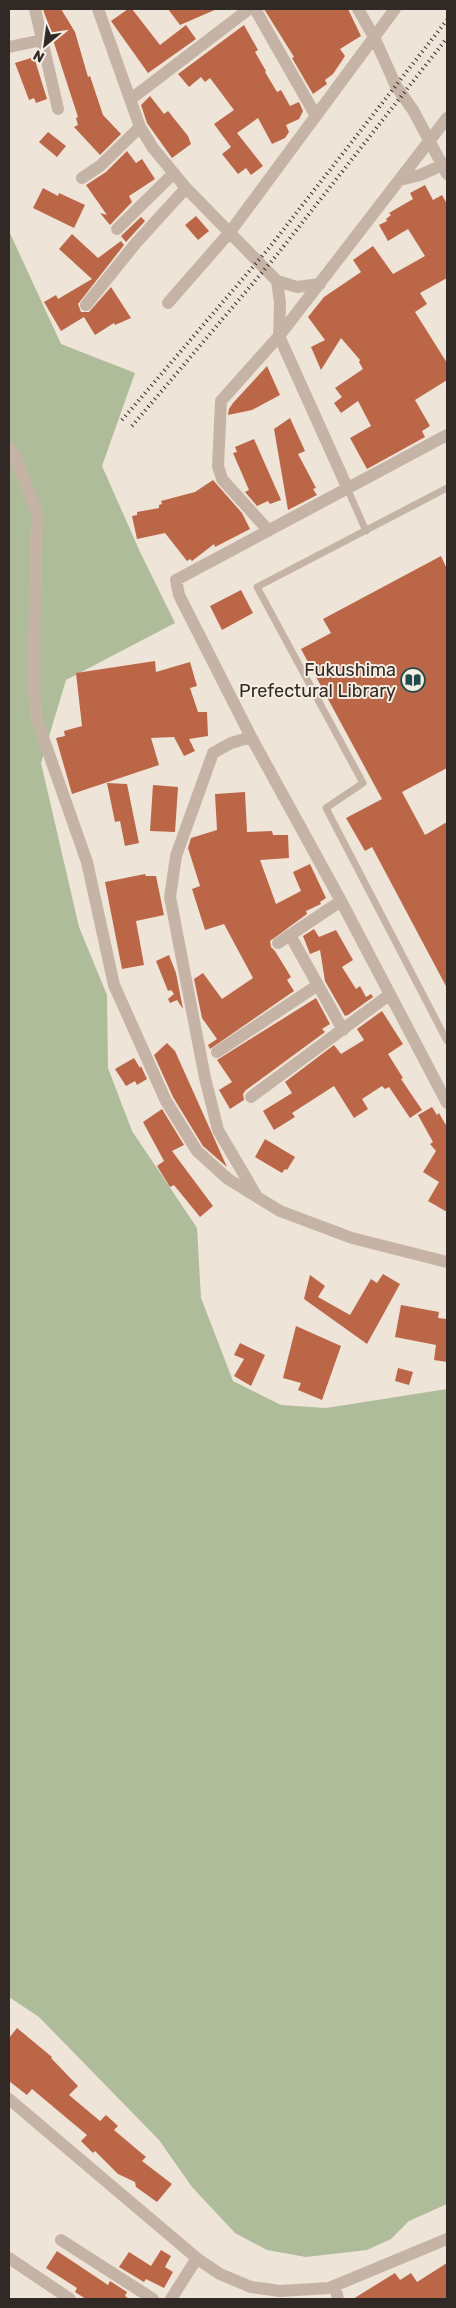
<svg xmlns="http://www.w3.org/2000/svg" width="456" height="2308" viewBox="0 0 456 2308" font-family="Rubik,sans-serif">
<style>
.green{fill:#afbc99}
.building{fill:#bc6648}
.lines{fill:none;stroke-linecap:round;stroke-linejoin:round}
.lane{stroke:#c5b4a5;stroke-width:7}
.street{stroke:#c5b4a5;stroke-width:12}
.rail{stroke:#312926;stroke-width:4;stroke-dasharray:1 4;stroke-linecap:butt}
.labels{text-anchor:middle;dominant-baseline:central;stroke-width:4;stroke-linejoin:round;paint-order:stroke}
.poi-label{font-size:18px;fill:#312926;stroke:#f7eee3;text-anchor:end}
</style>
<rect width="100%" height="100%" fill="#eee4d8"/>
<path class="green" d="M9 231 61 344 135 373 102 466 141 554 175 623 66 680 41 763 79 927 107 995 108 1068 132 1131 197 1228 201 1298 233 1381 281 1405 326 1408 447 1389V2204L409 2221 391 2239 367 2250 306 2257 267 2250 235 2233 192 2187 159 2140 39 2017 9 1997Z"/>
<path class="building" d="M43 9H61L75 32 88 77 90 76 103 115 121 134 100 155 74 127 78 125 76 118 78 117Z
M128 9H132L160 45 186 25 196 39 148 73 111 21Z
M168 9H217L180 25Z
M264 9H348L361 36 340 49 345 56 333 74 325 80 327 84 313 94 292 58 294 57Z
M244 25 258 50 255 52 266 71 265 72 277 92 281 90 290 106 299 102 303 111 299 119 286 125 289 132 285 138 272 144 258 118 237 133 263 166 251 175 246 168 238 174 222 154 231 147 214 124 234 110 210 78 205 82 201 77 189 87 178 74Z
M34 57 47 99 36 103 34 98 29 100 15 63Z
M150 96 164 114 168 111 188 136 191 144 172 158 147 123 141 105Z
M48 132 66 146 57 157 39 142Z
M127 151 136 163 142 159 155 179 129 196 132 202 110 225 100 213 107 215 86 185 106 172Z
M425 185 433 200 442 195 447 204V278L420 293 427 304 415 312 447 363V380L415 400 430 426 422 431 425 437 367 469 350 438 371 426 358 401 341 413 334 403 342 397 335 388 363 369 359 362 360 360 341 338 321 370 311 347 325 340 308 317 324 297 361 272 353 260 373 246 393 274 425 256 408 229 388 241 379 225 387 221 386 219 391 215 389 213 413 199 410 193Z
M43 188 58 196 59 193 85 205 74 228 33 208Z
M196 216 209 231 198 240 185 225Z
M141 217 145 221 126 242 121 236Z
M72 234 98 258 121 241 124 245 78 304 81 312H89L111 287 131 318 115 325 114 323 95 335 84 317 61 331 44 302 56 295 58 299 92 279 59 249Z
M267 366 280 395 252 410 228 415 229 409 233 403Z
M290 418 305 451 298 454 316 488 313 489 317 495 288 510 274 429Z
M254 439 281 500 270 504 268 501 257 506 245 492 249 490 233 453 237 452 235 447Z
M213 480 242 513 250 529 215 547 214 544 192 561 190 559 187 561 165 533 137 539 132 516 137 515V512L159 508V505L162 504 161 501 195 492Z
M441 556 447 569V768L402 792 425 835 447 822V988L372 847 365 851 346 818 382 799 301 649 331 633 323 619Z
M241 590 253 613 222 630 210 606Z
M155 661 156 672 190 662 197 686 190 688 198 712H207L208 736 189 739 195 751 184 756 174 737 151 738 159 765 72 794 56 738 65 736 64 731 82 726 76 673Z
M107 783 127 784 139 843 125 846 120 821 115 822Z
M153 785 178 787 175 832 150 831Z
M245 792 247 832 272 831 273 835H288L289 858 260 860 276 904 301 891 293 872 310 864 326 898 320 902 321 904 306 911 307 914 270 941 271 947 275 951 291 977 287 980 294 991 210 1049 208 1045 217 1039 202 1018 194 979 203 973 222 999 253 978 224 924 205 930 192 889 200 886 188 848 191 838 217 830 215 794Z
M145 874 146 876H156L164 915 136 921 144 965 122 969 105 882Z
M314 929 319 937 336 930 353 960 342 967 356 989 360 986 366 997 371 994 373 997 348 1015 345 1016 325 981 320 950 310 954 303 936Z
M169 955 176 973 183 1009 177 1000 170 1003 168 999 174 994 171 990 168 991 156 961Z
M316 998 330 1024 322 1029 325 1032 246 1090 243 1094 244 1100 230 1109 219 1090 232 1082 217 1060Z
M382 1011 403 1044 388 1054 403 1078 401 1079 422 1110 410 1118 389 1087 385 1089 382 1086 362 1099 368 1109 354 1118 334 1086 292 1113 295 1117 274 1130 263 1111 292 1093 285 1082 334 1045 341 1054 364 1040 357 1029Z
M167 1043 175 1051 227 1167 203 1146 173 1097 154 1055Z
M134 1058 140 1068 141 1066 147 1079 137 1085 135 1081 126 1086 115 1069Z
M432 1107 437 1115 439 1113 447 1127V1212L428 1201 439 1182 423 1172 436 1151 430 1144 433 1142 418 1115Z
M162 1109 184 1145 172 1151 213 1206 200 1217 174 1185 170 1187 157 1166 164 1161 143 1122Z
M265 1139 295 1157 287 1170 285 1169 282 1173 255 1157Z
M383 1274 400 1284 367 1344 304 1299 310 1275 325 1286 318 1297 350 1315 371 1279 377 1283Z
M401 1305 439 1312 438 1318 447 1319V1362L434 1360 436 1345 395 1337Z
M296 1326 341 1346 322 1400 298 1390 301 1383 283 1378Z
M240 1343 265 1355 251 1386 234 1376 244 1359 234 1355Z
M398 1368 413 1372 409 1385 395 1381Z
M17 2028 52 2057 51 2058 78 2086 69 2095 100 2121 106 2115 118 2126 114 2130 146 2157 142 2161 172 2184 157 2202 136 2187 135 2182 118 2174 95 2151 93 2153 81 2141 87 2135 32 2089 27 2095 9 2081V2038Z
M161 2250 171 2256 165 2267 173 2272 164 2288 146 2279 144 2282 119 2267 129 2252 151 2266Z
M57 2251 108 2285 110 2281 127 2292 125 2296 129 2299H86L75 2292 77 2288 46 2268Z
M447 2263V2299H353L395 2273 400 2280 411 2273 417 2282Z"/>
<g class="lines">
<path class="lane" d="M347 488 366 531
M447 488 257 587 363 783 326 808 447 1041"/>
<path class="street" d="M35 9 58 109
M98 9 140 127 153 148 186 188 277 281 280 303 279 336 347 487
M255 9 316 116
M358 9 374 37 396 86 413 110 447 174
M9 47 42 40
M131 99 249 9
M82 178 100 166 140 127
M400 180 420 175 447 163
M117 229 174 173
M277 281 297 287 320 284
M168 303 230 232 395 9
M86 305 136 243 186 188
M447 435 176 580 179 595 251 737 341 901 447 1103
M9 447 15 456 37 513 33 684 37 720 87 862 114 985 166 1101 197 1151 228 1179 280 1211 352 1238 447 1262
M268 530 222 479 218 466 221 401 279 336 447 118
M251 737 231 743 213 753 176 856 170 897 205 1078 218 1130 256 1195
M290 935 343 1030
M278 943 341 901
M217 1052 318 985
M251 1097 389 995
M9 2099 199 2260 220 2274 251 2287 280 2291 329 2288 447 2239
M61 2240 153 2299
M9 2258 70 2299
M335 2286 338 2299
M171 2299 197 2258"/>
<path class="rail" d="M122 420 269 248 447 20
M132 426 276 256 447 38"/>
</g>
<defs>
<g id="library-ring" transform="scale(1.25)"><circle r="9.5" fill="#f7eee3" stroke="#1f4b4f" stroke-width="1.5"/><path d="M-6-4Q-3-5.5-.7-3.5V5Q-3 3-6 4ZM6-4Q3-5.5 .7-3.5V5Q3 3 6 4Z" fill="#1f4b4f"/></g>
</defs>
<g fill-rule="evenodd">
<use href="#library-ring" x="413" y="680"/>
</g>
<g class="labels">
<g class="poi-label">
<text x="396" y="670">Fukushima<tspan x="396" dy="21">Prefectural Library</tspan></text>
</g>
</g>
<rect width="456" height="2308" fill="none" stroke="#312926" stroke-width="20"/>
<g transform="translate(45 45) rotate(209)" stroke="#f7eee3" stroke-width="4" paint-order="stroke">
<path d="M0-4L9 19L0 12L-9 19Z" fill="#312926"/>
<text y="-8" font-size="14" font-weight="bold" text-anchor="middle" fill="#312926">N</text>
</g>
</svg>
